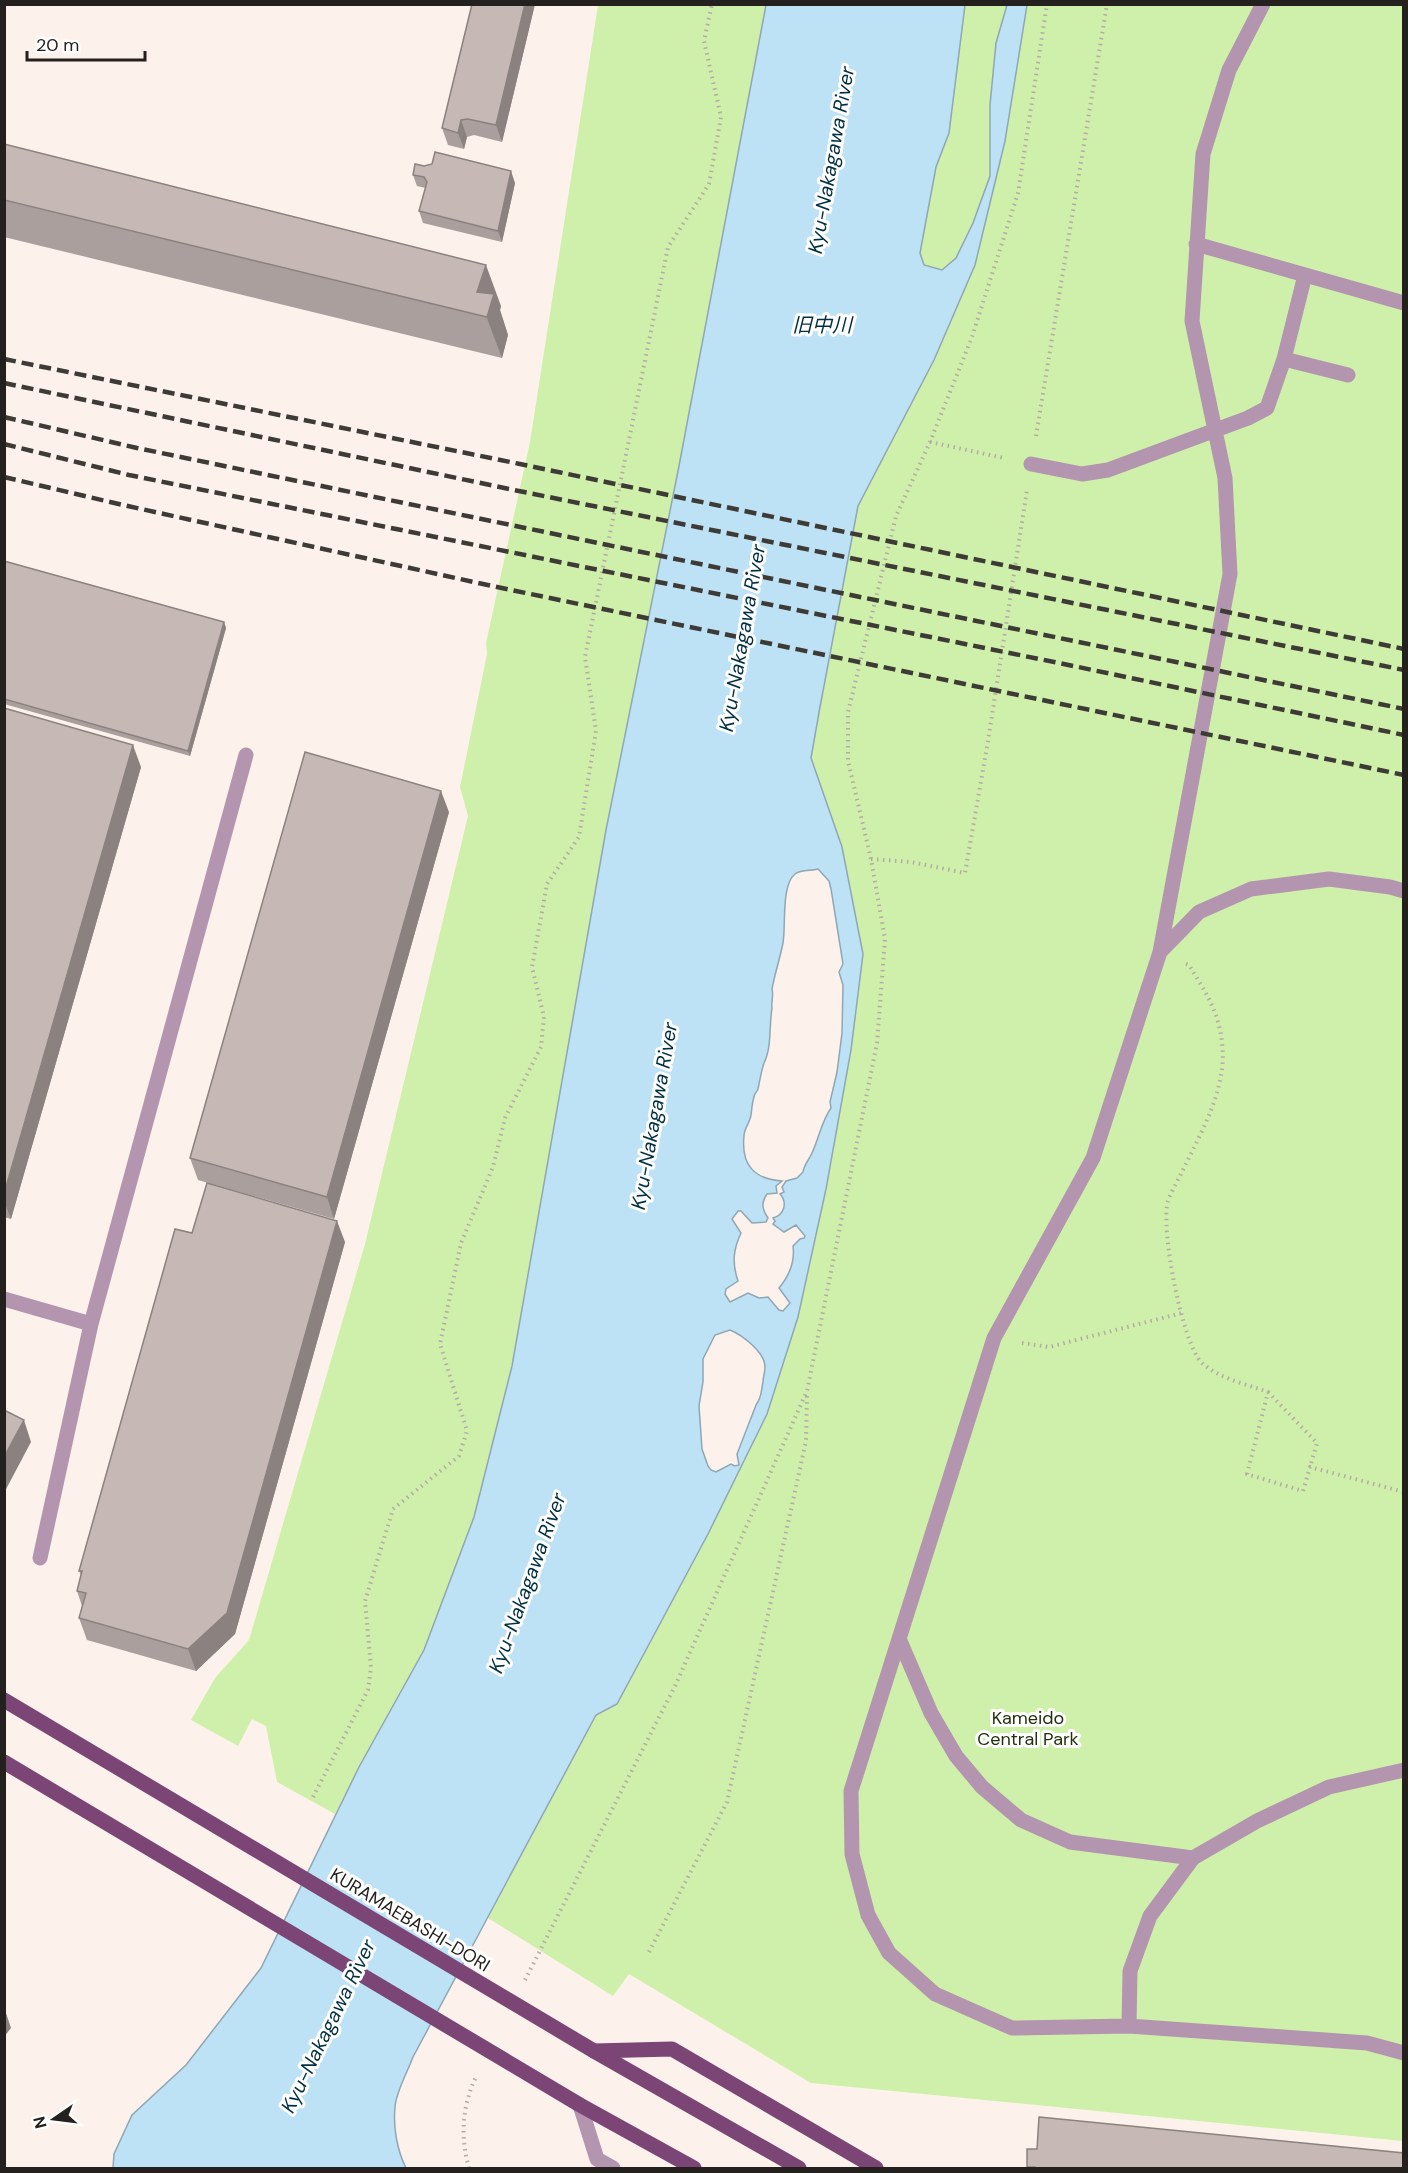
<svg xmlns="http://www.w3.org/2000/svg" width="1408" height="2173" viewBox="0 0 1408 2173" font-family="'DM Sans','Noto Sans JP',sans-serif">
<style>
.green{fill:#cff0aa}
.water{fill:#bde1f5;stroke:#8fa7b4;stroke-width:1.5;fill-rule:evenodd}
.lines{fill:none;stroke-linecap:round;stroke-linejoin:round}
.path{stroke:#b4aba6;stroke-width:4;stroke-dasharray:1.5 4.5;stroke-linecap:butt}
.service{stroke:#b495b0;stroke-width:15}
.minor{stroke:#b495b0;stroke-width:15}
.primary{stroke:#7b4676;stroke-width:15}
.rail{stroke:#3e3a36;stroke-width:4.5;stroke-dasharray:12 6;stroke-linecap:butt}
.primary-bridge{stroke:#7b4676;stroke-width:15}
.wall{fill:#aa9f9c}
.shaded-wall{fill:#8b827f}
.building{fill:#c6b9b5;stroke:#8b827f;stroke-width:1.5}
.labels{text-anchor:middle;dominant-baseline:central;stroke-width:6;stroke-linejoin:round;paint-order:stroke}
.park-label{font-size:18px;fill:#22300e;stroke:#fff}
.street-label{font-size:18px;fill:#24201d;stroke:#fff}
.water-label{font-size:20px;font-style:italic;fill:#012f43;stroke:#fff}
</style>
<rect width="100%" height="100%" fill="#fdf2eb"/>
<path class="green" d="M598 5H766L679 466 606 830 512 1366 474 1517 424 1650 359 1767 335 1814 277 1782 266 1726 252 1719 238 1746 191 1720 215 1678 249 1640 365 1244 468 816 460 787 487 654 486 643 530 442Z
M965 5H1007L996 43 990 105V176L973 223 956 258 942 270 924 265 920 253 936 167 949 133Z
M1027 5H1403V2141L811 2083 629 1974 613 1996 488 1918 596 1715 617 1704 708 1534 767 1414 798 1317 826 1189 851 1050 863 954 842 847 811 758 820 707 858 506 886 450 1005 141Z"/>
<path class="water" d="M766 5H965L949 133 936 167 920 253 924 265 942 270 956 258 973 223 990 176V105L996 43 1007 5H1027L1005 141 975 265 934 360 858 506 820 707 811 758 842 847 863 954 851 1050 826 1189 798 1317 767 1414 708 1534 617 1704 596 1715 413 2057C408 2071 396 2092 395 2107 393 2127 397 2150 406 2168H113L114 2154 132 2115 186 2065 261 1968 359 1767 424 1650 474 1517 512 1366 606 830 679 466ZM818 869 829 881 831 889 843 964 839 972 843 985 842 1033 837 1072 830 1102 831 1108C821 1122 819 1139 811 1155 808 1161 804 1165 803 1172L797 1178 786 1181 782 1187 784 1192 780 1194C788 1203 784 1215 773 1218L775 1221 773 1224 784 1232 796 1225 805 1236 804 1238 800 1239 793 1246C795 1261 789 1276 779 1288L790 1303 783 1311 779 1310 768 1297 759 1298 748 1293 730 1302 725 1294 726 1289 738 1281C732 1263 733 1250 741 1233L732 1219 738 1211H741L752 1223 766 1222 768 1218C762 1209 761 1203 767 1194L777 1193 776 1186 782 1181C754 1179 741 1165 744 1136 744 1128 750 1123 751 1115 752 1108 752 1103 754 1097 754 1094 757 1092 758 1089 760 1080 761 1072 764 1063 772 1047 769 1025 772 1008 771 1001 774 995 772 989 775 973 780 958 783 943 786 926 781 885 795 874 801 869 811 871 818 869ZM730 1330C742 1335 765 1352 765 1367 765 1372 763 1377 763 1382 761 1391 762 1397 756 1405L737 1454 739 1465 735 1466 731 1464 716 1472 711 1470 708 1466 702 1449 699 1406 703 1382V1359L715 1335Z"/>
<g class="lines">
<path class="path" d="M1036 436 1107 4
M930 442 1004 458
M871 859 911 862 965 873 988 741 1027 490
M1186 964 1189 965C1198 980 1209 996 1215 1013 1222 1030 1225 1057 1221 1075 1215 1111 1195 1144 1180 1176 1176 1184 1171 1192 1168 1201 1160 1227 1182 1344 1202 1363 1220 1379 1246 1384 1268 1392L1247 1474 1303 1491 1310 1467 1404 1492
M1022 1343 1049 1347 1182 1313
M1268 1392 1317 1443 1310 1467
M313 1797 368 1690 371 1668 365 1601 393 1509 459 1456 467 1431 440 1344 461 1243 493 1167 505 1118 541 1047 544 1017 532 967 547 884 579 837 596 731 585 657 668 247 709 184 721 117 704 41 712 4
M649 1952 727 1802 806 1441 807 1394
M525 1980 675 1686 807 1391 877 1043 885 939 871 859 848 761V712L896 516 930 442 972 337 1018 193 1047 4
M469 2168C460 2137 462 2104 477 2075"/>
<path class="service" d="M1196 244 1404 303
M1284 359 1348 375
M1031 464 1082 474 1108 470 1248 418 1267 408 1284 359 1305 275
M1404 891 1390 887 1329 879 1251 889 1199 912 1160 952 1093 1158 994 1338 851 1791 852 1854 868 1915 889 1953 935 1994 1012 2028 1129 2026 1367 2043 1404 2053
M1160 952 1230 574 1225 478 1192 321 1203 154 1229 70 1263 4
M4 1299 91 1324
M40 1558 91 1324 246 755
M900 1641 931 1713 956 1756 982 1787 1021 1820 1070 1842 1193 1858
M1129 2026 1130 1971 1150 1916 1193 1858 1257 1821 1329 1787 1404 1770"/>
<path class="minor" d="M580 2105 597 2159 613 2168"/>
<path class="primary" d="M594 2051 672 2049 876 2168"/>
<path class="rail" d="M4 359 520 464 1404 649
M4 383 514 490 1404 670
M4 417 137 448 1404 709
M4 444 129 475 1059 663 1404 735
M4 477 123 505 492 586 1404 775"/>
<path class="primary-bridge" d="M4 1700 594 2051 799 2168
M4 1762 580 2105 694 2168"/>
</g>
<path class="wall" d="M472 4H535L502 142 474 135 467 137 464 149 448 145 442 128Z
M4 144 501 306 500 310 508 335 502 358 4 237Z
M413 175 515 183 502 242 423 223 419 211 426 188 417 186Z
M4 561 224 622 226 628 190 756 4 704Z
M4 708 141 767 11 1219 4 1217Z
M449 812 334 1219 198 1180 190 1158Z
M192 1233 345 1242 235 1634 196 1671 87 1640 79 1618 82 1606 77 1591 81 1575 79 1571Z"/>
<path class="shaded-wall" d="M525 4H535L502 142 496 125Z
M461 120 467 137 464 149 458 133Z
M511 171 515 183 502 242 498 231Z
M486 265 501 306 500 310 508 335 502 358 477 292Z
M224 622 226 628 190 756 188 751Z
M133 745 141 767 11 1219 4 1201V1194Z
M441 791 449 812 334 1219 327 1197Z
M337 1221 345 1242 235 1634 196 1671 188 1649Z
M24 1420 31 1442 4 1493V1457Z
M4 2007 11 2028 4 2037Z"/>
<path class="building" d="M472 4H525L496 125 468 119 461 120 458 133 442 128Z
M4 144 486 265 477 292 494 294 487 317 4 200Z
M435 152 511 171 498 231 419 211 427 182 424 177 413 175 415 164 424 166 432 164Z
M4 561 224 622 188 751 4 699Z
M4 708 133 745 4 1194Z
M305 752 441 791 327 1197 190 1158Z
M207 1183 337 1221 227 1613 188 1649 79 1618 86 1593 77 1591 82 1571H79L175 1229 192 1233Z
M4 1410 24 1420 4 1457Z
M1039 2117 1404 2153V2169H1035V2167H1027V2149H1037Z"/>
<g class="labels">
<g class="park-label">
<text x="1028" y="1718">Kameido<tspan x="1028" dy="21">Central Park</tspan></text>
</g>
<g class="street-label">
<text transform="translate(410 1920) rotate(31)">KURAMAEBASHI-DORI</text>
</g>
<g class="water-label">
<text transform="translate(831 160) rotate(-80)">Kyu-Nakagawa River</text>
<text x="822" y="325">旧中川</text>
<text transform="translate(742 638) rotate(-80)">Kyu-Nakagawa River</text>
<text transform="translate(654 1116) rotate(-80)">Kyu-Nakagawa River</text>
<text transform="translate(527 1583) rotate(-70)">Kyu-Nakagawa River</text>
<text transform="translate(328 2026) rotate(-64)">Kyu-Nakagawa River</text>
</g>
</g>
<rect width="1408" height="2173" fill="none" stroke="#24201d" stroke-width="12"/>
<g transform="translate(54 2119) rotate(256)" stroke="#ffffff" stroke-width="4.5" paint-order="stroke">
<path d="M0-4.5L10 22L0 15L-10 22Z" fill="#24201d"/>
<text y="-9" font-size="16" font-weight="bold" text-anchor="middle" fill="#24201d">N</text>
</g>
<path d="M27 51v9h118v-9" fill="none" stroke="#24201d" stroke-width="3"/>
<text x="36" y="51" font-size="18" fill="#24201d" stroke="#ffffff" stroke-width="4.5" paint-order="stroke">20 m</text>
</svg>
